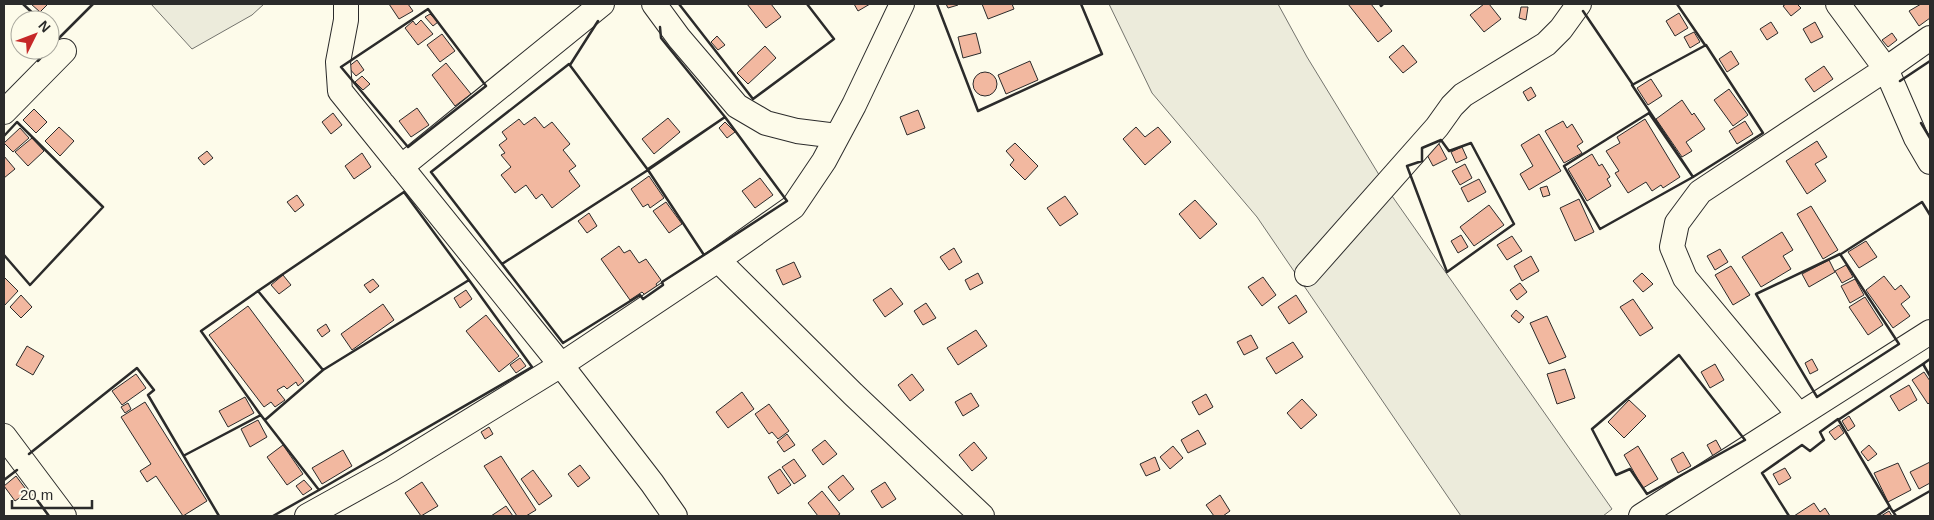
<svg xmlns="http://www.w3.org/2000/svg" width="1934" height="520" font-family="Helvetica,sans-serif">
	<style>
		.green { fill: #ecebdb; stroke: #74746e }
		.building { fill: #f2b8a0; stroke: #2b2b2b }
		.lines { fill: none; stroke-linecap: round; stroke-linejoin: round }
		.street-casing { stroke: #2b2b2b; stroke-width: 26 }
		.street { stroke: #fdfbea; stroke-width: 24 }
		.wall { stroke: #2b2b2b; stroke-width: 2.5 }
	</style>
	<rect width="100%" height="100%" fill="#fdfbea"/>
	<!-- green -->
	<path class="green" d="M151,4H264L252,15L192,49Z
		M1109,4H1278L1307,57L1392,196L1612,509L1603,516H1461L1257,217L1152,93Z"/>
	<!-- building -->
	<path class="building" d="M31,4H48L40,12Z
		M389,4H408L413,11L399,19Z
		M747,4H771L781,17L766,28Z
		M854,4H870L858,11Z
		M946,4H958V5L948,8Z
		M982,4H1012L1014,9L988,19Z
		M1348,4H1371L1392,31L1378,42Z
		M1484,4H1489L1501,19L1484,32L1470,15Z
		M1786,4H1797L1801,8L1791,16L1783,6Z
		M1921,4H1930V18L1919,26L1909,11Z
		M1521,7H1528L1526,20L1519,18Z
		M1679,13L1688,28L1675,36L1666,21Z
		M430,14L438,22L433,26L425,17Z
		M421,20L433,34L418,45L405,28L413,21L416,25Z
		M1771,22L1778,33L1767,40L1760,29Z
		M1815,22L1823,37L1811,43L1803,29Z
		M1694,32L1700,42L1690,48L1684,37Z
		M976,33L981,53L963,58L958,37Z
		M1892,33L1897,40L1888,47L1882,40Z
		M442,34L455,51L440,62L427,45Z
		M717,36L725,45L718,50L711,42Z
		M1403,45L1417,62L1403,73L1389,57Z
		M765,46L776,58L748,84L737,73Z
		M1731,51L1739,64L1727,72L1719,59Z
		M357,60L364,70L356,76L348,67Z
		M1030,61L1038,80L1006,94L998,75Z
		M446,63L471,94L455,106L432,75Z
		M1824,66L1833,79L1814,92L1805,79Z
		M973 84a12 12 0 1 1 24 0a12 12 0 1 1-24 0Z
		M362,76L370,84L363,90L355,82Z
		M1651,79L1662,96L1648,105L1637,88Z
		M1531,87L1536,96L1528,101L1523,92Z
		M1729,89L1748,115L1733,126L1714,100Z
		M1682,100L1692,115L1694,113L1705,129L1686,142L1692,151L1682,157L1656,119Z
		M417,108L429,125L411,137L399,121Z
		M34,109L47,122L36,133L23,120Z
		M918,110L925,128L907,135L900,117Z
		M333,113L342,125L331,134L322,122Z
		M535,117L544,128L552,122L570,144L563,150L576,166L569,171L580,186L552,208L542,194L536,199L526,185L515,193L501,175L511,167L501,155L505,153L499,145L507,139L502,132L519,119L524,125Z
		M668,118L680,132L654,154L642,139Z
		M1645,119L1680,177L1663,188L1661,185L1652,191L1646,182L1628,193L1615,173L1619,171L1606,151L1620,143L1617,137Z
		M1563,121L1567,128L1572,124L1583,142L1577,146L1582,153L1564,163L1545,131Z
		M1745,121L1753,134L1737,144L1729,131Z
		M725,122L735,132L727,138L719,128Z
		M59,127L74,141L60,156L45,141Z
		M1136,127L1145,137L1158,127L1171,142L1145,165L1123,139Z
		M20,128L29,138L13,152L4,143Z
		M1539,134L1561,171L1529,190L1520,174L1533,166L1521,145Z
		M32,138L44,151L28,166L15,152Z
		M1817,141L1827,157L1815,164L1826,181L1807,194L1786,161Z
		M1015,143L1038,166L1025,180L1010,165L1014,160L1006,151Z
		M1439,144L1447,159L1433,166L1425,151Z
		M1462,147L1467,158L1456,163L1451,152Z
		M207,151L213,158L204,165L198,158Z
		M362,153L371,167L354,179L345,166Z
		M1592,154L1599,166L1602,164L1610,177L1607,179L1611,186L1587,201L1568,169Z
		M4,156L15,169L4,178Z
		M1465,164L1472,178L1460,185L1452,171Z
		M649,176L664,198L650,208L648,204L643,207L631,189Z
		M760,178L773,195L755,208L742,191Z
		M1479,179L1486,192L1468,202L1461,188Z
		M1547,186L1550,195L1543,197L1540,188Z
		M297,195L304,205L295,212L287,202Z
		M1065,196L1078,214L1060,226L1047,208Z
		M1579,199L1594,232L1575,241L1560,208Z
		M1195,200L1217,224L1200,239L1179,214Z
		M666,202L682,224L669,233L653,211Z
		M1489,205L1504,225L1474,246L1460,227Z
		M1811,206L1838,250L1823,259L1797,214Z
		M589,213L597,226L587,233L578,221Z
		M1782,232L1793,250L1783,256L1791,269L1761,287L1742,257Z
		M1461,235L1468,247L1458,253L1451,241Z
		M1512,236L1522,251L1507,260L1497,245Z
		M1866,241L1877,257L1859,268L1848,252Z
		M619,246L624,253L630,250L639,263L646,259L661,280L656,284L658,288L646,296L642,292L630,300L601,259Z
		M954,248L962,262L949,270L940,257Z
		M1720,249L1728,262L1715,270L1707,256Z
		M1531,256L1539,271L1522,281L1514,266Z
		M1829,260L1835,272L1809,287L1802,274Z
		M794,262L801,277L783,285L776,270Z
		M1846,265L1853,277L1842,283L1835,271Z
		M1731,266L1750,295L1733,305L1715,275Z
		M978,273L983,283L970,290L965,280Z
		M1642,273L1653,284L1643,292L1633,281Z
		M283,275L291,285L279,294L271,285Z
		M1884,276L1895,290L1901,285L1910,297L1901,304L1910,316L1893,328L1866,290Z
		M4,277L18,291L4,306Z
		M1263,277L1276,295L1262,306L1248,287Z
		M373,279L379,286L370,293L364,285Z
		M1855,279L1864,295L1850,303L1841,286Z
		M1520,283L1527,292L1517,300L1510,290Z
		M891,288L903,304L885,317L873,300Z
		M466,290L472,299L460,308L454,298Z
		M21,295L32,307L21,318L10,307Z
		M1296,295L1307,312L1289,324L1278,307Z
		M1865,297L1883,325L1868,335L1849,307Z
		M1633,299L1653,328L1640,336L1620,307Z
		M926,303L936,318L923,325L914,311Z
		M383,304L394,320L352,350L341,334Z
		M248,306L304,381L298,386L296,382L287,389L284,386L277,390L285,400L275,407L271,402L264,407L209,335Z
		M1516,310L1524,317L1519,323L1511,316Z
		M486,315L519,356L499,372L466,331Z
		M1547,316L1566,357L1549,364L1530,323Z
		M326,324L330,331L322,337L317,330Z
		M976,330L987,346L958,365L947,348Z
		M1251,335L1258,348L1244,355L1237,342Z
		M1293,342L1303,357L1276,374L1266,358Z
		M27,346L44,356L33,375L16,365Z
		M520,358L526,366L516,373L510,365Z
		M1812,359L1818,370L1810,374L1805,363Z
		M1715,364L1724,380L1710,388L1701,372Z
		M1565,369L1575,398L1557,404L1547,374Z
		M1924,372L1930,381V402L1928,404L1912,380Z
		M136,374L146,388L122,405L112,391Z
		M912,374L924,390L910,401L898,385Z
		M1909,385L1917,400L1899,411L1890,396Z
		M742,392L754,409L728,428L716,412Z
		M971,393L979,406L963,416L955,402Z
		M1206,394L1213,407L1199,415L1192,402Z
		M245,397L254,413L228,427L219,411Z
		M1302,399L1317,415L1301,429L1287,413Z
		M1629,400L1646,416L1624,438L1608,422Z
		M145,402L207,501L183,516L156,476L147,482L140,471L151,464L121,417Z
		M128,403L131,409L125,413L121,407Z
		M769,404L789,431L778,439L772,432L769,434L755,414Z
		M1849,416L1855,426L1848,431L1842,421Z
		M258,420L267,437L250,447L241,429Z
		M1839,425L1844,433L1835,440L1829,432Z
		M489,427L493,434L485,439L481,432Z
		M1198,430L1206,444L1188,453L1181,440Z
		M787,434L795,445L784,452L777,442Z
		M825,440L837,454L823,465L812,450Z
		M1716,440L1722,451L1713,456L1707,445Z
		M974,442L987,458L972,471L959,455Z
		M283,445L303,474L287,485L267,457Z
		M1869,445L1877,454L1868,461L1861,452Z
		M1173,446L1183,458L1170,469L1160,457Z
		M1638,446L1658,479L1643,488L1624,455Z
		M343,450L352,466L322,484L312,468Z
		M1683,452L1691,466L1678,473L1671,459Z
		M501,456L536,510L526,516H517L484,466Z
		M1155,457L1160,470L1146,476L1140,464Z
		M794,459L806,476L794,484L782,467Z
		M1930,462V483L1919,489L1910,472Z
		M1898,463L1911,490L1888,502L1874,473Z
		M580,465L590,478L578,487L568,474Z
		M1785,468L1791,478L1779,485L1773,474Z
		M780,469L791,485L778,494L768,477Z
		M533,470L552,496L539,505L521,479Z
		M843,475L854,489L839,501L828,487Z
		M16,476L28,492L15,501L4,486Z
		M304,480L312,489L303,495L296,486Z
		M422,482L438,506L421,516L405,493Z
		M885,482L896,499L882,508L871,491Z
		M822,491L840,514L837,516H818L808,503Z
		M1220,495L1230,511L1223,516H1214L1206,505Z
		M1814,503L1820,512L1825,508L1830,516H1794Z
		M506,506L513,516H491Z
		M1889,511L1892,516H1881Z"/>
	<g class="lines">
		<defs>
			<path id="street" d="M346,4V20L338,62L340,91L561,365L652,483L675,516
				M654,4L679,38L737,106L766,123L797,131L837,136
				M1838,4L1886,69L1916,138L1930,162
				M4,112L64,51
				M401,167L602,4
				M718,260L853,394L982,516
				M1307,274L1437,127L1452,106L1463,95L1546,44L1561,29L1579,4
				M1799,415L1685,278L1672,247L1677,223L1700,192L1886,69L1930,38
				M4,436L64,516
				M307,516L390,470L561,365L718,260L793,207L824,161L854,105L902,4
				M1641,516L1930,332"/>
		</defs>
		<!-- street casing -->
		<use href="#street" class="street-casing"/>
		<!-- street -->
		<use href="#street" class="street"/>
		<!-- wall -->
		<path class="wall" d="M23,4L40,20
			M679,4L753,99L834,39L807,4
			M937,4L978,111L1102,54L1081,4
			M1380,4L1381,6L1383,4
			M1677,4L1705,45
			M428,9L486,86L408,147L341,67Z
			M1583,11L1633,85
			M50,30L59,38L93,4
			M1706,45L1763,133L1693,177L1632,85Z
			M50,48L59,38
			M38,61L48,50
			M569,64L648,170L502,264L431,172Z
			M570,65L598,21
			M1900,81L1930,61
			M1649,113L1693,177L1600,229L1564,166Z
			M725,117L787,201L704,255L648,170Z
			M1921,123L1930,138
			M4,136L17,122L103,207L30,285L4,255
			M1441,140L1449,151L1471,143L1514,224L1447,272L1407,166L1422,161V148Z
			M648,169L725,117L661,38L660,27
			M648,170L704,255L662,282L663,285L643,299L640,295L563,343L502,264Z
			M404,192L469,280L323,370L258,291Z
			M1840,254L1899,344L1817,397L1756,294Z
			M1841,254L1922,202L1930,215
			M1679,355L1745,440L1647,494L1630,469L1616,475L1592,429Z
			M1924,365L1923,364L1930,359
			M265,420L323,370L258,291L201,331L260,414L319,490L532,367L469,280L323,370L265,420
			M1838,420L1923,364L1930,376
			M29,454L137,368L154,390L148,395L219,516
			M185,455L261,415
			M4,480L17,470
			M38,501L49,516
			M1889,506L1896,516
			M1893,512L1930,491
			M273,516L319,490
			M1789,516L1762,473L1802,445L1810,451L1824,440L1820,432L1838,419L1890,507L1877,516"/>
	</g>
	<!-- border -->
	<rect width="1934" height="520" fill="none" stroke="#2b2b2b" stroke-width="10"/>
	<!-- north arrow -->
	<g transform="translate(35 35) rotate(48)"><circle r="24" fill="#fdfbea" stroke="#a9a89e"/>
	<path d="M0-4L9 19L0 12L-9 19Z" fill="#c62828"/>
	<text y="-8" font-size="14" font-weight="bold" text-anchor="middle" fill="#2b2b2b">N</text>
	</g>
	<!-- scale -->
	<path d="M12 500v8h80v-8" fill="none" stroke="#2b2b2b" stroke-width="2.5"/>
	<text x="20" y="500" font-size="15" fill="#2b2b2b" stroke="#fdfbea" stroke-width="4" paint-order="stroke">20 m</text>
</svg>
